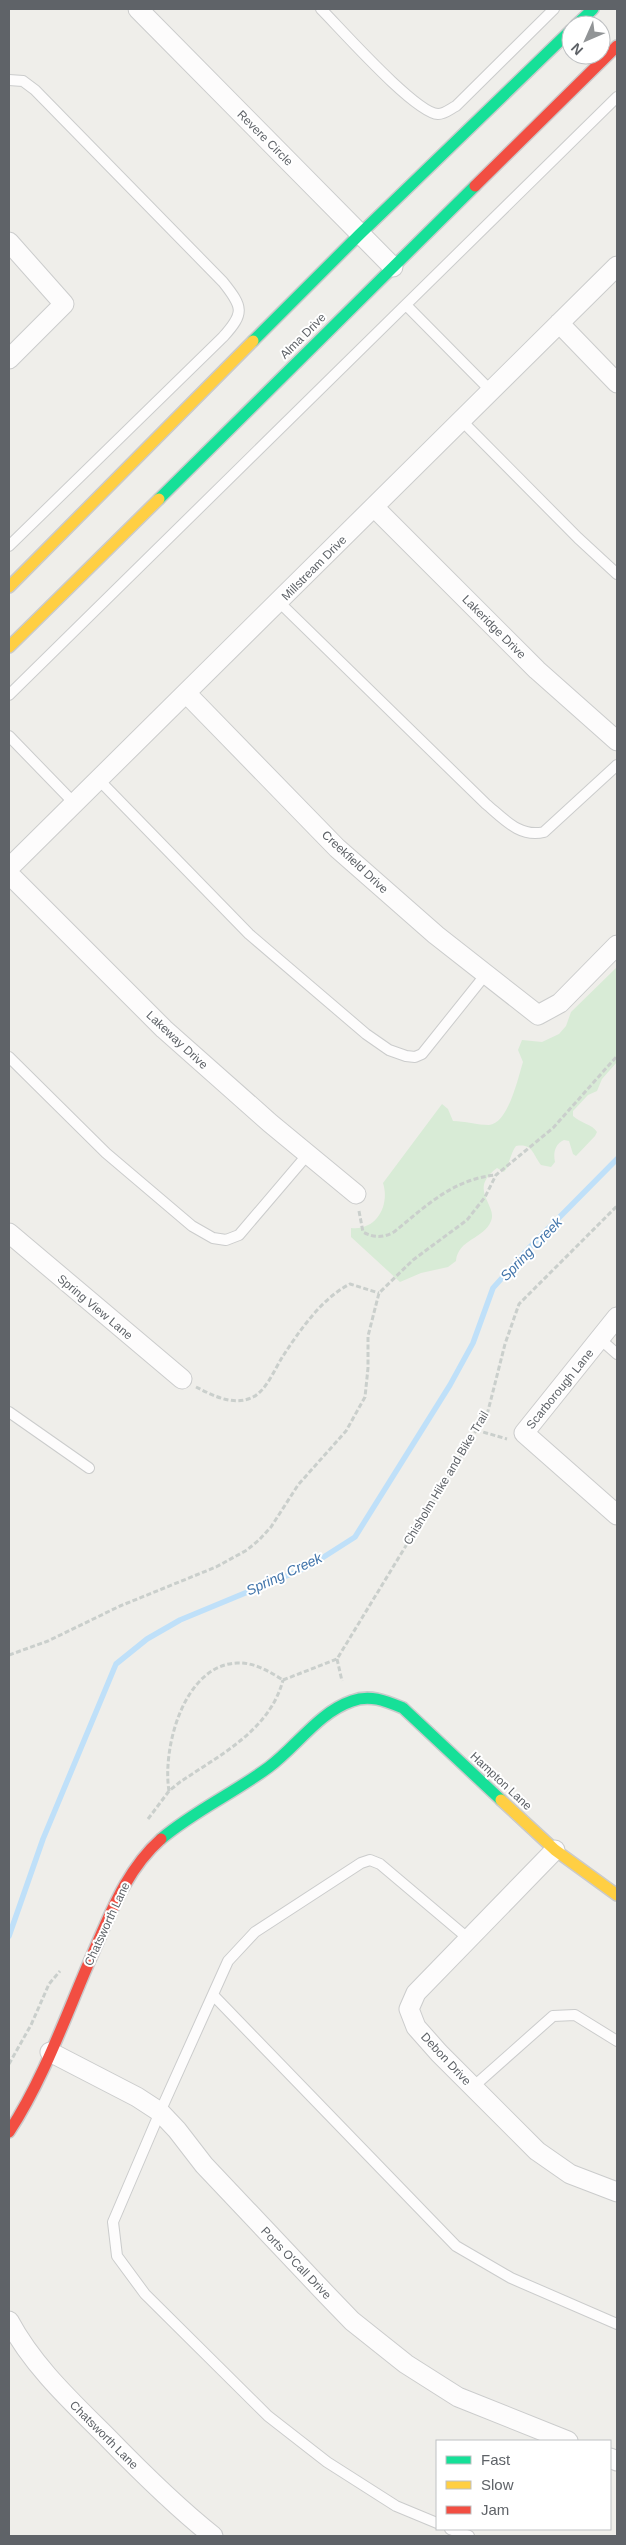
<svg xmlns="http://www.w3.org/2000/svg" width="626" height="2545" font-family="Arial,sans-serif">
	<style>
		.green { fill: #d8ebd6 }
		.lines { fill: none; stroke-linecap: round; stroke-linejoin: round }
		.stream { stroke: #bfe0f9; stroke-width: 5.5 }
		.lane-casing { stroke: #cbcccc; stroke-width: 12 }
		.street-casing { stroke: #cbcccc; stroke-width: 21 }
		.fast-casing { stroke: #cacacb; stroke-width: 14 }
		.slow-casing { stroke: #cacacb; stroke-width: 14 }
		.jam-casing { stroke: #cacacb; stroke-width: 14 }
		.path { stroke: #cacfcc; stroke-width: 3; stroke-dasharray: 5 2.5; stroke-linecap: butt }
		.lane { stroke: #fdfcfc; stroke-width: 10 }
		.street { stroke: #fdfcfc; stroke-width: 19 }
		.fast { stroke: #16e098; stroke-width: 11 }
		.slow { stroke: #ffcf43; stroke-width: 11 }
		.jam { stroke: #f24e42; stroke-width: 11 }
		.labels { text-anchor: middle; stroke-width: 4; stroke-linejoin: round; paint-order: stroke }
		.street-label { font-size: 12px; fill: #5f6368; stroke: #fff }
		.water-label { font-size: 14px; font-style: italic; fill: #4174aa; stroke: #fff }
	</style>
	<rect width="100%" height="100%" fill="#efeeea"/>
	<!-- green -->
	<path class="green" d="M617,967V1062L602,1079L597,1091L588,1095L573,1111V1116C580,1123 592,1124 597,1132L595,1136L576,1156L573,1154L569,1141L564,1140C555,1144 553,1153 555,1162L551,1167L541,1165C533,1155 533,1143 516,1146C510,1154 509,1167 504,1172L497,1168C467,1190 498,1205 491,1221C484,1239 458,1239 456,1261L448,1267L421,1273L400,1282L351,1237V1228C377,1231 390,1205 383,1183L442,1104L448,1109L453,1121C465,1121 477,1125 489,1125C508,1124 518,1078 523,1062L518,1050L522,1040L542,1042L559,1034L566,1026L571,1012Z"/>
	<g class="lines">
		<!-- stream -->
		<path class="stream" d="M9,1936L43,1839L116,1664L147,1639L180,1620L308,1567L355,1537L450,1385L473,1343L493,1288L529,1248L617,1159"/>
		<defs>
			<path id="lane" d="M321,9C341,29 415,113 438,114C445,114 450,109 456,106L554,9
				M9,80L23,81L35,90L223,282C243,307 245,313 223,337L9,546
				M406,305L491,391
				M461,420L578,538L617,574
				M279,602L486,804C504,819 520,838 544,832L617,765
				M9,695L617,97
				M9,736L75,804
				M99,780L249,934L366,1034L389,1050L406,1056L415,1057L422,1054L486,974
				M9,1057L106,1153L192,1226L213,1238L226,1240L239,1235L308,1154
				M600,1339L617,1354
				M9,1412L89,1468
				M214,1996L456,2246L511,2278L617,2324
				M473,2087L553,2016L575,2015L617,2041
				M437,2523L396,2506L327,2462L268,2416L145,2294L117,2256L113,2222L160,2112L228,1961L255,1932L361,1863L370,1860L380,1864L470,1940
				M450,2529L469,2536"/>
			<path id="street" d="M138,9L393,267
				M9,242L64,304L9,359
				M559,323L617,383
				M375,508L537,670L617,741
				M187,694L337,848L436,935L538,1015L560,1003L617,945
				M9,868L617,266
				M9,874L164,1029L270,1123L356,1194
				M9,1233L182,1379
				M617,1317L524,1433L617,1515
				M555,1850L416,1993L409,2009L416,2027L439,2053L537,2151L570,2174L617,2192
				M50,2052L137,2097L160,2112L177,2130L204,2165L325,2293L352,2321L406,2364L458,2397L568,2441
				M9,2321C33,2366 71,2401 107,2437C141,2472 175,2506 213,2536
				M610,2458L617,2461"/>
			<path id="fast" d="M576,25L593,9
				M253,341L360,234L571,30
				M159,499L475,186
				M161,1839C194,1811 234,1793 269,1767C296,1747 319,1712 352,1701C370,1694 386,1701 403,1708L501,1800"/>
			<path id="slow" d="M9,587L253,341
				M9,647L159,499
				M501,1800L555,1850L617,1895"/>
			<path id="jam" d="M475,186L617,46
				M9,2132C45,2077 67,2012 93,1953C111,1912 127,1869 161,1839"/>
		</defs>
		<!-- lane casing -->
		<use href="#lane" class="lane-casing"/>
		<!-- street casing -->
		<use href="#street" class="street-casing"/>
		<!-- fast casing -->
		<use href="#fast" class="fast-casing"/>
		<!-- slow casing -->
		<use href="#slow" class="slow-casing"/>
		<!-- jam casing -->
		<use href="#jam" class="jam-casing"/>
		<!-- path -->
		<path class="path" d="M359,1211L363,1232C374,1238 383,1238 394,1232C426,1206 453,1179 496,1175
			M196,1387C212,1395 232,1406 251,1398C266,1392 274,1370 283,1356C300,1330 322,1298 350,1284L379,1293
			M476,1430L507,1439
			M9,1655L48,1641L120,1606L216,1567L247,1550L259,1540L271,1527L298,1485L346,1431L365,1397L368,1368V1336L379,1293L413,1260L467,1220L485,1197L496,1175L553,1128L617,1056
			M337,1659L342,1681
			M283,1680L337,1659L488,1411L505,1344L519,1304L617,1206
			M169,1791C162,1748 184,1665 237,1663C254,1662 270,1672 283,1680
			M148,1819L169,1791L180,1782C220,1755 270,1730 283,1680
			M9,2064L31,2025L49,1984L60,1971"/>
		<!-- lane -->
		<use href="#lane" class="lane"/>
		<!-- street -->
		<use href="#street" class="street"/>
		<!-- fast -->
		<use href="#fast" class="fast"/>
		<!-- slow -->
		<use href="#slow" class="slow"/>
		<!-- jam -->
		<use href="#jam" class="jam"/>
	</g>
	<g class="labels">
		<!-- street labels -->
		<g class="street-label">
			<text transform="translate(265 138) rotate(45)" y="4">Revere Circle</text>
			<text transform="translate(303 336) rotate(-45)" y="4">Alma Drive</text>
			<text transform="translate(314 568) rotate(-45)" y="4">Millstream Drive</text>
			<text transform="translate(494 627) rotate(45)" y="4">Lakeridge Drive</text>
			<text transform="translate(355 862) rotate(43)" y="4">Creekfield Drive</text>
			<text transform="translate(177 1040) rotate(43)" y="4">Lakeway Drive</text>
			<text transform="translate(95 1307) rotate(40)" y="4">Spring View Lane</text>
			<text transform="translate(560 1389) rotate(-51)" y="4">Scarborough Lane</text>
			<text transform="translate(446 1478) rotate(-59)" y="4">Chisholm Hike and Bike Trail</text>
			<text transform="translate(501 1781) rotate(43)" y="4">Hampton Lane</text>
			<text transform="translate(107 1924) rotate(-65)" y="4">Chatsworth Lane</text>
			<text transform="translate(446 2059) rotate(47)" y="4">Debon Drive</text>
			<text transform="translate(296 2263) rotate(46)" y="4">Ports O'Call Drive</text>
			<text transform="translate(104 2435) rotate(45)" y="4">Chatsworth Lane</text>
		</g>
		<!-- water labels -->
		<g class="water-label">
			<text transform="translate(531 1249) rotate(-46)" y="5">Spring Creek</text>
			<text transform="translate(284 1574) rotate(-25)" y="5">Spring Creek</text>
		</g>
	</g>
	<!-- border -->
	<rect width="626" height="2545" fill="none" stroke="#5f6368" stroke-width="20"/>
	<!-- legend -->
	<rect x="436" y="2440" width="175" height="90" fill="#ffffff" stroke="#bfc1c3"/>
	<rect x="446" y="2456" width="25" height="8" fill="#16e098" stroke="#bfc1c3"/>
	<text x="481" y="2465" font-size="15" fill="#5f6368">Fast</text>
	<rect x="446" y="2481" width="25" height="8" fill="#ffcf43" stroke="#bfc1c3"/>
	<text x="481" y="2490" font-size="15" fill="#5f6368">Slow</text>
	<rect x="446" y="2506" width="25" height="8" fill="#f24e42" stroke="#bfc1c3"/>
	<text x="481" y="2515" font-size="15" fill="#5f6368">Jam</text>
	<!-- north arrow -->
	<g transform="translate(586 40) rotate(225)"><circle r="24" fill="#ffffff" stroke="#bfc1c3"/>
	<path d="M0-4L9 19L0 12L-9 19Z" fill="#919496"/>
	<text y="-8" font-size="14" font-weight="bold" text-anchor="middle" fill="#5f6368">N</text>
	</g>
</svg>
